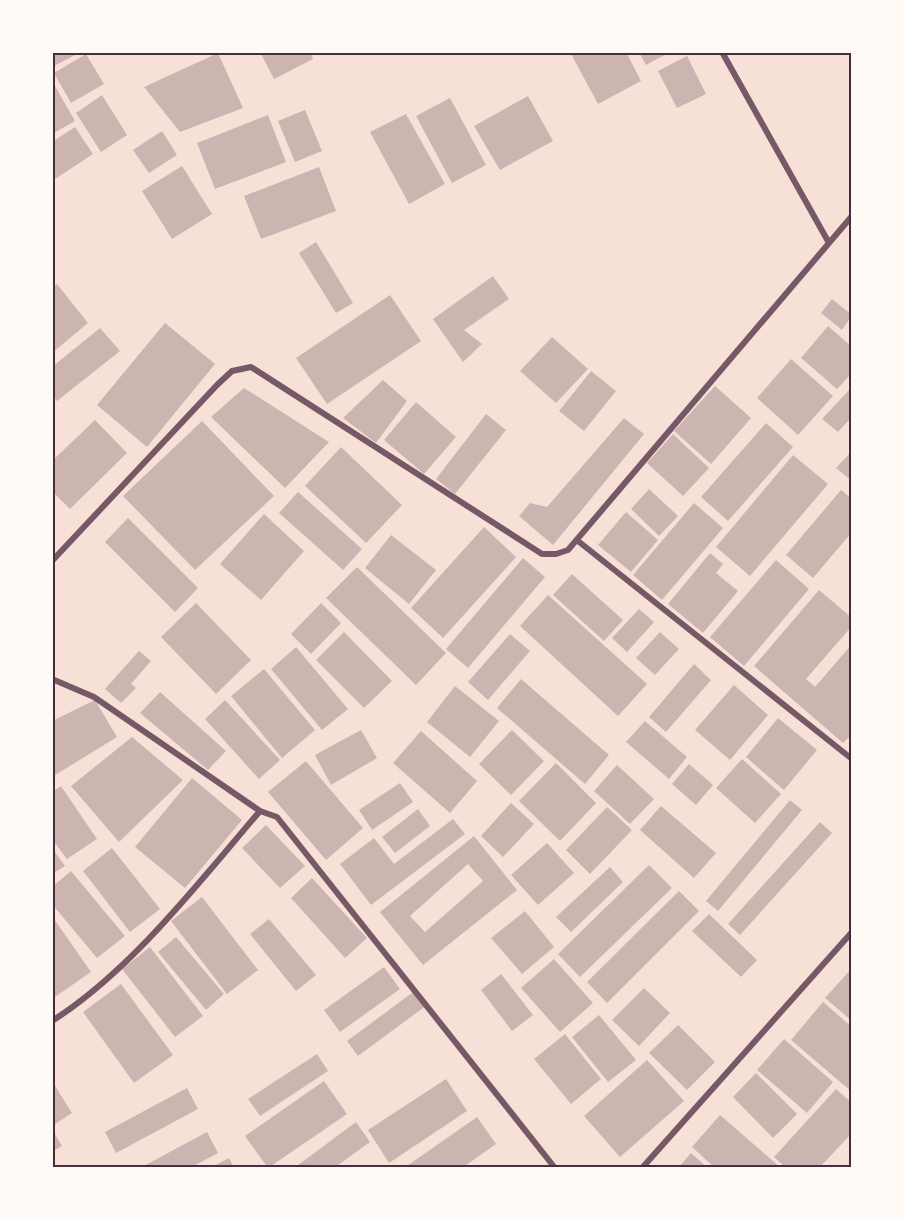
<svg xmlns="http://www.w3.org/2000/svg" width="904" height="1220" font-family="'Roboto Condensed',sans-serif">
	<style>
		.building { fill: #ccb4b1; fill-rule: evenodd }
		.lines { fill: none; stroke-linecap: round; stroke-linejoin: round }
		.minor { stroke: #755966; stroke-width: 6 }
		.neatline { fill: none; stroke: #4a2c40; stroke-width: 2 }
	</style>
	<rect width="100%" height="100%" fill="#f7e1d7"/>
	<!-- building -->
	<path class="building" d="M52,52H81L52,67Z
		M260,52H310L313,59L274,79Z
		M570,52H626L641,81L598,104Z
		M639,52H670L646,65Z
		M218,53L243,108L180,132L144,87Z
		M86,54L104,84L71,103L54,73Z
		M687,56L706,94L677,108L658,71Z
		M55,86L75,121L52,134V88Z
		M102,95L127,135L101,152L76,113Z
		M528,96L553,141L500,170L474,126Z
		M450,98L486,165L452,183L416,116Z
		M305,110L322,151L295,162L278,121Z
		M406,114L445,184L409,204L370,132Z
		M268,115L286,162L215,189L197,143Z
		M75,127L93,154L52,181V142Z
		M162,131L177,155L149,173L133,150Z
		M182,166L212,214L172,239L142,191Z
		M319,167L336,211L261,239L244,196Z
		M316,242L353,303L336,313L299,253Z
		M493,276L509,299L464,330L482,344L463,362L433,319Z
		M57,284L88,323L52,353V288Z
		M390,295L421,341L327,404L296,358Z
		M832,299L852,315L842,330L821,313Z
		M165,323L215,364L147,447L97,405Z
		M828,326L852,347V373L837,389L801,358Z
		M100,328L120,351L57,401L52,395V367Z
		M552,337L588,369L556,403L520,371Z
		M791,359L833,396L798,435L757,398Z
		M591,371L616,391L584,431L559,411Z
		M383,380L407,401L376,443L343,418Z
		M715,386L751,418L711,464L674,431Z
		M852,387V417L838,432L822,419Z
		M244,388L329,442L285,488L211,417Z
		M416,402L456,437L424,474L384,440Z
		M486,414L506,430L455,494L436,479Z
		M624,418L644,434L553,545L519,516L530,503L547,507Z
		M95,420L127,453L70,509L52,491V461Z
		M202,421L274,496L195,570L123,496Z
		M766,423L793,447L728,521L701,497Z
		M673,434L709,468L683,496L647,463Z
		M341,447L402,505L366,543L305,486Z
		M852,451V481L836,468Z
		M793,455L828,484L750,576L716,547Z
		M649,489L678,516L659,536L631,509Z
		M841,490L852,499V532L813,578L786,555Z
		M298,492L362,549L343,570L279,513Z
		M694,503L723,528L662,600L633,575Z
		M626,512L658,540L631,572L598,545Z
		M264,514L304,551L261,600L220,564Z
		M128,518L198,588L175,612L105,542Z
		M484,527L516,557L443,638L411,608Z
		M391,535L436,570L409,604L365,568Z
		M710,553L723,564L716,573L738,591L703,633L668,604Z
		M523,558L545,577L468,668L446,649Z
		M776,560L809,589L744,666L710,637Z
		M357,567L446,653L416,685L326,598Z
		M572,574L623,620L604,641L553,595Z
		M819,590L852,618V626L806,679L815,687L852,644V734L843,743L754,666Z
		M548,595L647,684L618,716L520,626Z
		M196,603L251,660L216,694L161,637Z
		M321,603L341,623L311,654L291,634Z
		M639,609L654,622L627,652L612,638Z
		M344,632L392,681L364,708L316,660Z
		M660,632L679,649L655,675L636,658Z
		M510,634L530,651L488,700L468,682Z
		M296,647L348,709L322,730L271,669Z
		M139,651L151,661L131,684L136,688L121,703L105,689Z
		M694,664L711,680L666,732L649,717Z
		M264,669L315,730L282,758L231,696Z
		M521,679L609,755L585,784L497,708Z
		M734,685L768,715L730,760L695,730Z
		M455,686L499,721L470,757L427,722Z
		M160,692L226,751L208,770L140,713Z
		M95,700L117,737L52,777V721Z
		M225,700L280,760L259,779L205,719Z
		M778,718L817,750L784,790L746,757Z
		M645,721L687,757L669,779L626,742Z
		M361,730L377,758L331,785L315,755Z
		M512,730L544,761L511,795L479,764Z
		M421,731L477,781L450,813L393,763Z
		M132,737L183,780L119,842L71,786Z
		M742,759L781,794L755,823L716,788Z
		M306,761L363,828L326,860L268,792Z
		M556,763L596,803L560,841L519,801Z
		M689,764L713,785L696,805L672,784Z
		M617,765L654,799L630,824L594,791Z
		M192,778L242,820L185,888L135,847Z
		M400,783L413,802L372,830L359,810Z
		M61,786L97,839L67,859L52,839V792Z
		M790,800L802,810L718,911L706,901Z
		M511,803L534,824L503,857L481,836Z
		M661,806L716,853L694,878L640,830Z
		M607,807L632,830L590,874L566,850Z
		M418,809L430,826L395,853L382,837Z
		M453,819L465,834L371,905L340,864L374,838L394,864Z
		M820,822L832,833L740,935L728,924Z
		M266,825L305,866L280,888L242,848Z
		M474,836L517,890L423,965L380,912ZM468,864L483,881L425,932L410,916Z
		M547,843L574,873L538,905L511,875Z
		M52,848L65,866L52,874Z
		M112,848L160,909L130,932L83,871Z
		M649,865L672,888L580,977L558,954Z
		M610,867L623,882L571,932L556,917Z
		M71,871L125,936L97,958L52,904V887Z
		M312,878L367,938L345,958L291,898Z
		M679,891L699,911L607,1003L587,982Z
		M202,897L258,970L227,994L171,921Z
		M525,911L554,947L522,974L491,938Z
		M709,914L757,960L741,977L692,931Z
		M52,916L91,972L52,999Z
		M269,919L316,975L296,991L250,934Z
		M176,937L224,994L206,1010L158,952Z
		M150,947L203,1016L175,1037L122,969Z
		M554,959L593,1003L560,1032L521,988Z
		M384,967L400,989L340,1032L324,1010Z
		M852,968V1021L825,998Z
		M501,974L533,1015L512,1031L481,990Z
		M121,984L173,1055L134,1083L83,1012Z
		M644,988L670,1013L639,1046L612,1020Z
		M416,990L427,1005L358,1056L347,1041Z
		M823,1002L852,1027V1092L791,1040Z
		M599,1015L636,1060L608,1082L572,1037Z
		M678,1025L715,1062L687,1090L649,1053Z
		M565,1034L601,1079L571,1104L534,1059Z
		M784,1039L833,1082L807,1113L757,1070Z
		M317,1054L328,1071L260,1116L248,1099Z
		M647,1060L684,1101L620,1157L584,1116Z
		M756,1073L797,1114L773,1138L733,1097Z
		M446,1079L467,1111L389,1163L368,1130Z
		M52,1081L72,1113L52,1126Z
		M324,1081L347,1114L268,1168L245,1136Z
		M187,1088L198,1109L116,1153L105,1132Z
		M836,1089L852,1103V1133L819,1168H786L774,1157Z
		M720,1115L781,1168H715L692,1147Z
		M477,1117L496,1144L462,1168H404Z
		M356,1122L370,1142L334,1168H294Z
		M52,1129L62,1146L52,1152Z
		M207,1132L218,1153L190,1168H140Z
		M691,1153L708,1168H678Z
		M229,1158L234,1168H210Z"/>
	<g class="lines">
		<!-- minor -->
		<path class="minor" d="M722,52L829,243
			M578,541L852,759
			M52,561L217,385L232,371L251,367L542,554H556L568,550L852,216
			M52,679L94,697L260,811L277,817L555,1168
			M52,1021C131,971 200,881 260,811
			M642,1168L852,932"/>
	</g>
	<!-- border -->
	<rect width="904" height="1220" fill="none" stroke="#fffaf5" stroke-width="108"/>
	<rect x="54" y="54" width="796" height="1112" class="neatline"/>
</svg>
